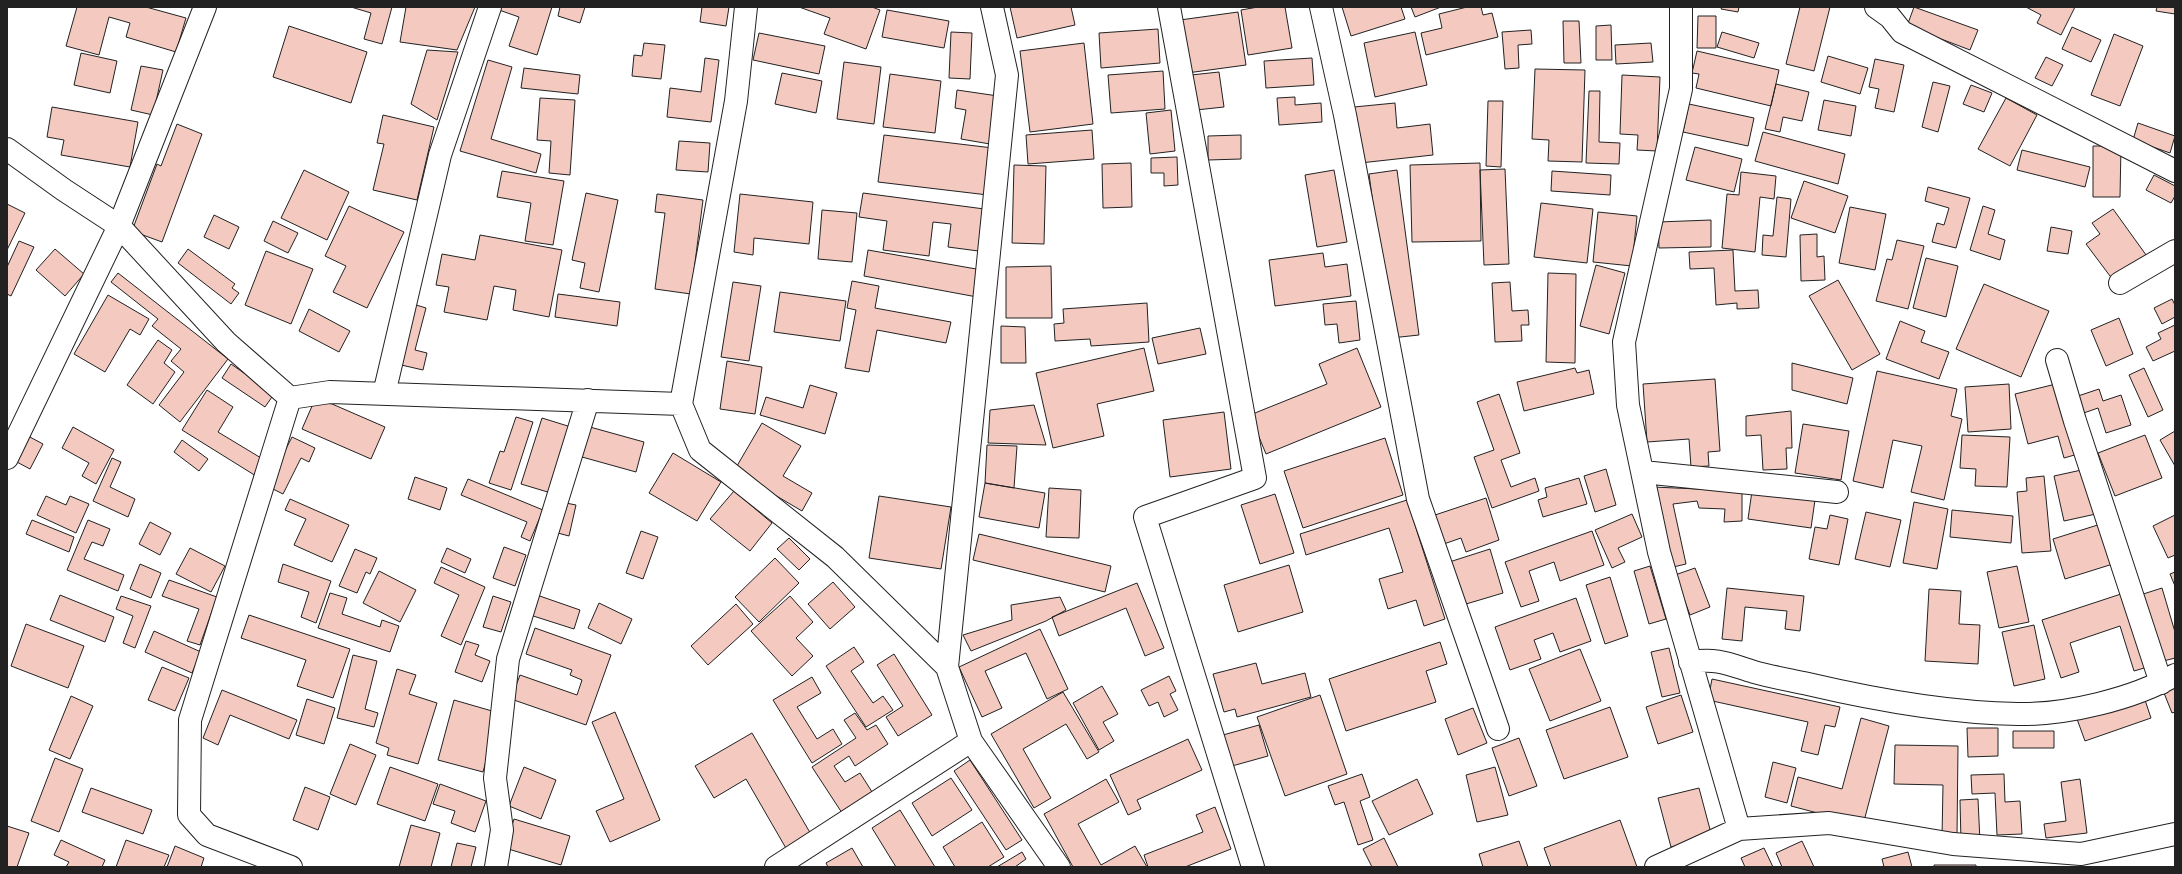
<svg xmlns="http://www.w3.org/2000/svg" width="2182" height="874" font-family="Lato,sans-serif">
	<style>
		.building { fill: #f3c9c0; stroke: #222 }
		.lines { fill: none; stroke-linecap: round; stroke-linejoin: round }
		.minor-casing { stroke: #222; stroke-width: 24 }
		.minor { stroke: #fff; stroke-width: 22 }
	</style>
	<rect width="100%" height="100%" fill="#fff"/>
	<!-- building -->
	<path class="building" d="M77,7H146L186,18L176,52L126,37L130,23L109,17L99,55L66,46Z
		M351,7H392L382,44L364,39L371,13Z
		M406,7H475L457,50L400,42Z
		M500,7H552L537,55L509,46L519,17L499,10Z
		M560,7H585L580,23L558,16Z
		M702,7H729L726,26L700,22Z
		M799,7H872L880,10L866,49L824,34L830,18Z
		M1010,7H1071L1075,25L1017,38Z
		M1258,7H1285L1292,48L1248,55L1241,10Z
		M1342,7H1401L1405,19L1351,36Z
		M1411,7H1441L1415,17Z
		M1467,7H1481L1483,15L1492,13L1498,37L1426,55L1421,33L1442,28L1439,14Z
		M1722,7H1739L1738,12L1721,9Z
		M1800,7H1830L1814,71L1786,64Z
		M1914,7L1978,30L1970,50L1907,26Z
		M2026,7H2075L2061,35L2037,23L2041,15Z
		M2157,7H2175V14L2156,11Z
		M887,10L949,21L944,48L882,37Z
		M1238,12L1246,65L1187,73L1180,20Z
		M1698,16H1716V48H1697Z
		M1563,21H1579L1581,63H1564Z
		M1611,25L1612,60H1596V26Z
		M289,26L367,52L351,103L273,77Z
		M2072,27L2101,40L2091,62L2062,49Z
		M1158,29L1160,63L1101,68L1099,33Z
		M1531,30L1532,44L1518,45L1519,68L1505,69L1502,32Z
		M951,32L972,33L970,79L949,78Z
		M1415,32L1427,85L1375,97L1364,43Z
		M1722,32L1759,43L1754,58L1717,47Z
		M759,33L825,46L819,74L753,60Z
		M2114,34L2143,46L2120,106L2091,95Z
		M644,43L665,45L661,79L632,76L634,55L642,56Z
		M1084,43L1093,124L1030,132L1020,51Z
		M1651,43L1653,62L1616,64L1615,45Z
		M427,50L458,52L437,120L411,104Z
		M1697,51L1779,70L1771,106L1696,88L1699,74L1692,73Z
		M81,53L117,61L110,93L74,85Z
		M1828,56L1868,68L1860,94L1821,82Z
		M2046,57L2063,65L2052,86L2035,78Z
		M705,58L719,60L711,122L667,117L670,88L701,92Z
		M1312,58L1314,85L1266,88L1264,61Z
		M1875,59L1904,65L1894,112L1875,108L1879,89L1869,87Z
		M488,60L512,67L491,139L541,154L536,173L460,151Z
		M844,62L881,67L874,124L837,119Z
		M141,66L163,70L153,115L131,110Z
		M524,68L580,75L578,94L521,88Z
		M1535,69L1585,70L1582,162L1548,161L1549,140L1532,139Z
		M1163,71L1165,109L1111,113L1108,75Z
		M1219,72L1224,107L1196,110L1191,75Z
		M782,73L822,81L816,113L775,104Z
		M890,74L941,81L935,133L883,127Z
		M1622,75L1660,77L1657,151L1637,150L1638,135L1620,134Z
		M1933,82L1950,86L1938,132L1922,127Z
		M1776,84L1809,92L1802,121L1783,117L1780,132L1765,129Z
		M1971,85L1992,93L1984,112L1963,104Z
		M957,90L998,96L990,144L961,139L966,110L955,108Z
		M1589,91H1600L1599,142L1620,143L1619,164L1586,163Z
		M1295,97V105L1321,103L1322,122L1279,125L1277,98Z
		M540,98L575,100L570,175L549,173L551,141L537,140Z
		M2006,98L2037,115L2010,166L1978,149Z
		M1824,100L1856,106L1851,136L1818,130Z
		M1488,101H1503L1501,167L1486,166Z
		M1395,103L1397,128L1430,124L1433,155L1360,163L1354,107Z
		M1689,104L1754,118L1748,146L1683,132Z
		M52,107L138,122L130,167L61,155L64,140L47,137Z
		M1171,110L1175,151L1150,154L1146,113Z
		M383,115L434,127L417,200L373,190L384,144L377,143Z
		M2138,123L2175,136L2170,153L2133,140Z
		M177,124L202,134L162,242L132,231L157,164L161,166Z
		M1092,130L1094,159L1028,164L1026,135Z
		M1763,132L1845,154L1838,184L1755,161Z
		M884,135L993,148L988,195L878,182Z
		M1241,135V159L1208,160V136Z
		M679,141L710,143L708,172L676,170Z
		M2093,146H2121L2120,197H2093Z
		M1695,147L1742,159L1734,192L1686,180Z
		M2022,150L2090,167L2085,187L2017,170Z
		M1177,157L1178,185L1164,186V173H1151V158Z
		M1131,163L1132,207L1103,208L1102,164Z
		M1480,163L1481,241L1412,242L1410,165Z
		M1014,165L1046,166L1044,244L1012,243Z
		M1505,169L1509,264L1484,265L1480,170Z
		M304,170L349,192L327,240L281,218Z
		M1334,170L1347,242L1317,247L1305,175Z
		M1397,170L1419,335L1391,338L1369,174Z
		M502,171L564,181L553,245L525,241L531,203L497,197Z
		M1552,171L1611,175L1610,195L1551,191Z
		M1741,172L1776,176L1774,199L1760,197L1755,252L1722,248L1727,194L1739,195Z
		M2154,175L2175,186V196L2171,203L2146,190Z
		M1804,181L1848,196L1835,233L1791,218Z
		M1928,187L1970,198L1956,248L1932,242L1937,223L1944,225L1949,208L1925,201Z
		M586,193L618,200L599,292L580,288L585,263L572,260Z
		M863,193L992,210L986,252L948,247L951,224L933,222L929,256L883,250L887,221L859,217Z
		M657,194L703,200L691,294L655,289L665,213L655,212Z
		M740,194L813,202L809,244L754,238L753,255L734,252Z
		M1777,197L1791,199L1786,257L1762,255L1763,235L1773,236Z
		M1541,203L1593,209L1587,263L1534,257Z
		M7,204L25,213L7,250Z
		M349,206L404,232L367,308L333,292L346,266L325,256Z
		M1983,206L1995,210L1988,234L2005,240L2000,260L1970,250Z
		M1850,207L1886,214L1875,270L1839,263Z
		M2113,209L2149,259L2116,284L2086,244L2100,234L2092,223Z
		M822,210L857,213L852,262L818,259Z
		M1598,212L1637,216L1632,266L1593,262Z
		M214,215L239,227L229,249L204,237Z
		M1711,220V247L1659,248L1658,222Z
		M273,221L298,233L288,253L264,241Z
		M2051,227L2072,231L2068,254L2047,251Z
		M1817,234V257L1824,256L1825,280L1801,281L1800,235Z
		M480,235L562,250L549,317L513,310L516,290L494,286L487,320L444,312L449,287L436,285L442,254L475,260Z
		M1897,240L1924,246L1908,309L1876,301L1887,259L1892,260Z
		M19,241L34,247L11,296L7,294V267Z
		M55,249L84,274L65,296L36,270Z
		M188,249L235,284L232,288L239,293L231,304L178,263Z
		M868,250L982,270L977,297L864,276Z
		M1733,250L1735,291L1758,290L1759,308L1737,309V303L1716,305L1714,268L1690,269L1689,252Z
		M266,251L313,269L291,324L245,305Z
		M1323,253L1325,267L1347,264L1351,296L1275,306L1269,260Z
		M1926,258L1958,266L1946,317L1913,308Z
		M1596,265L1625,273L1609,334L1580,326Z
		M1051,266L1052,318H1006V267Z
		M118,273L228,359L180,422L159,405L184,372L171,361L181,349L152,326L158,319L111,282Z
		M1548,273L1576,274L1575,363L1546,362Z
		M1838,280L1880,354L1852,370L1809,296Z
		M852,281L879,286L875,308L951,322L946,343L877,330L869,372L845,368L856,310L847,308Z
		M733,282L761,286L749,361L721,357Z
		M1510,282L1512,311L1528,310L1529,325H1521L1522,341L1495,342L1492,283Z
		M1984,284L2049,311L2021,377L1956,349Z
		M780,292L846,301L840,341L774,332Z
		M558,294L620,302L617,326L555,317Z
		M108,295L149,319L140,335L130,329L105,372L74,354Z
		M2172,299L2175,305V317L2162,324L2154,308Z
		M1356,301L1360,340L1339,343L1337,324L1325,325L1323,304Z
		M1147,303L1149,342L1091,346L1090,339L1055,341L1054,324L1064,323L1063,309Z
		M413,304L426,308L415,350L427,353L423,370L397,364Z
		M309,309L350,331L339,352L299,331Z
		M2119,318L2133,354L2106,366L2091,330Z
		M1900,321L1925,331L1921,342L1949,352L1939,379L1886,359Z
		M2175,325V351L2153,361L2146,347L2161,339L2158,333Z
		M1001,326L1025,327L1026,363H1001Z
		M1200,328L1206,354L1158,364L1152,338Z
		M158,340L172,350L164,363L175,372L153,404L127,385Z
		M1144,348L1154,391L1097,404L1104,436L1053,448L1036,373Z
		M1357,348L1381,407L1266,454L1250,415L1327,384L1319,364Z
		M727,361L762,367L755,414L720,409Z
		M1792,363L1853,378L1847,404L1792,390Z
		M231,364L274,394L265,407L222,378Z
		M1575,368L1577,373L1589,370L1594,394L1524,411L1517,382Z
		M2144,368L2163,410L2148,417L2129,375Z
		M1877,371L1957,389L1951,416L1962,419L1944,500L1911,492L1922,446L1893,440L1883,488L1853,481Z
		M1715,379L1720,451L1708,452L1709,466L1691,467L1689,439L1647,442L1643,384Z
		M2060,383L2078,454L2064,458L2058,436L2028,444L2015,394Z
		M2009,384L2011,429L1968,432L1965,387Z
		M810,385L837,393L825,434L760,415L766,397L803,408Z
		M2099,389L2103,401L2121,395L2131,425L2106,433L2098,408L2078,415L2072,398Z
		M207,390L233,407L218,432L266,461L256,476L182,430Z
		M1499,394L1520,453L1501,460L1511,487L1535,478L1539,491L1492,508L1474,457L1494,450L1477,402Z
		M316,397L385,427L371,459L302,429Z
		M1034,405L1046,445L988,443L990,410Z
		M1791,411L1792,448H1786L1787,469L1763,470L1761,435L1746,436V416Z
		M1224,412L1231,469L1170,477L1163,420Z
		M516,417L533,422L511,490L489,483L500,451L504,452Z
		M542,418L571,427L551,493L521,484Z
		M762,423L801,446L783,476L812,493L802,511L734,471Z
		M1803,424L1849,431L1841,480L1795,473Z
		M73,427L114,450L96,484L82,476L89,463L62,448Z
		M590,427L644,442L636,472L582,457Z
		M2175,431V466L2160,440Z
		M1962,435L2010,437L2007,487L1975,486L1976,469L1960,468Z
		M2145,435L2162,478L2115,496L2098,453Z
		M28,436L43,444L30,469L15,461Z
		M292,437L315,448L309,462L301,458L283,494L267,486Z
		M1385,438L1403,495L1303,528L1284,471Z
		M182,440L208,459L199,471L174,452Z
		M987,445L1017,446L1014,488L985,483Z
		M673,453L721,482L697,521L649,493Z
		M112,458L121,462L110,487L135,499L128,517L93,501Z
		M1606,469L1616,505L1595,512L1584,476Z
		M2086,469L2096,514L2064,521L2054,476Z
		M2044,476L2051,551L2022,553L2017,492L2027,491L2026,478Z
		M415,477L447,488L440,510L408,499Z
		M1579,478L1587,504L1543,517L1538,500L1547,497L1545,488Z
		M468,479L543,510L530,541L521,537L527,522L461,495Z
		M985,483L1045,493L1039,528L979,517Z
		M1653,487L1742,491V521L1724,522L1725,509L1699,508L1697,501L1673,504L1686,564L1669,568Z
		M1049,488L1081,490L1079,538L1046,537Z
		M734,491L772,523L750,551L710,519Z
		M1752,491L1815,500L1811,528L1748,519Z
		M1275,494L1294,553L1260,564L1241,505Z
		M46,496L66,505L70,496L89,504L76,533L37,515Z
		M879,496L951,507L941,569L869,558Z
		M1486,498L1499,540L1466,552L1461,538L1438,546L1429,517Z
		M290,499L349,525L332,562L294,545L306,519L285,510Z
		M1407,500L1445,619L1424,626L1416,600L1388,609L1379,579L1403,572L1389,528L1306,555L1300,534Z
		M561,502L576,505L569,536L554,532Z
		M1914,502L1948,509L1937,569L1903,563Z
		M1952,510L2013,516L2011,543L1950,537Z
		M1866,512L1901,520L1890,567L1855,559Z
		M1632,514L1642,537L1618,548L1625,562L1612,568L1595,530Z
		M1830,515L1848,519L1839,565L1809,559L1815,527L1827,529Z
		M2175,515V555L2168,558L2153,526Z
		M32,520L74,537L69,552L26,534Z
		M88,520L110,529L103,546L92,542L84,559L124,575L118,591L67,570Z
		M150,522L171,533L160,555L139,544Z
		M2104,523L2116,563L2065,579L2053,539Z
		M641,531L658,537L643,579L626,573Z
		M1592,531L1604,565L1560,581L1554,562L1529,571L1539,601L1521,607L1505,562Z
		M979,534L1111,566L1105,592L973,560Z
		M789,538L810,559L799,570L777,549Z
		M504,547L526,555L515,586L493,578Z
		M190,548L225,566L211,592L176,574Z
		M447,548L471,559L465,573L441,562Z
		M355,549L377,558L370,574L366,572L357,593L339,586Z
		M1490,549L1503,593L1456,607L1443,564Z
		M775,558L799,583L759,622L735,597Z
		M140,564L161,573L151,598L130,589Z
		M283,564L331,581L316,623L301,617L309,592L278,582Z
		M1289,565L1303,612L1238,632L1224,585Z
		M1650,566L1666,619L1649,624L1634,571Z
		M2017,566L2029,622L1999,628L1987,572Z
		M441,567L485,587L461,645L441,636L459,595L434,583Z
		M1695,568L1710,607L1690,615L1675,575Z
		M379,571L416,590L400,622L363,603Z
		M2175,572V586L2170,574Z
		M1610,577L1628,636L1605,644L1586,585Z
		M169,580L217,597L200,645L187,641L199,609L162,596Z
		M833,582L855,607L830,629L808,604Z
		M1137,583L1164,648L1145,656L1126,608L1059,636L1052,617Z
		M1727,588L1804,596L1800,631L1785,629L1787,611L1745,607L1742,641L1722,639Z
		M2162,588L2175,632V658L2156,663L2137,596Z
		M1929,589L1961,591L1959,624L1980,625L1978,664L1925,661Z
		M2127,592L2151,666L2134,671L2120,626L2070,643L2079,672L2061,678L2042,620Z
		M330,593L347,598L342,614L380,627L382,620L399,626L390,652L318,628Z
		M534,594L580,610L574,629L527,614Z
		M60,595L114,617L105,642L50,620Z
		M121,596L151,606L135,648L123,643L133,616L116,609Z
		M493,596L511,602L501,632L483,627Z
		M790,596L813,622L796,638L813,656L792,676L751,631Z
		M1060,597L1066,610L1046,621L971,651L963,635L1012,620L1011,605Z
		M1576,598L1591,641L1560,652L1553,633L1534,640L1541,659L1510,670L1495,627Z
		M599,603L632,619L621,644L588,628Z
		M736,604L753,624L708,665L691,646Z
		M249,615L350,649L333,698L297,686L306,660L241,638Z
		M26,624L84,646L68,688L11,666Z
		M2034,625L2045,679L2014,686L2002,632Z
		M535,628L611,655L586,725L511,699L520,675L577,695L582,680L570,675L572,670L526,654Z
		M1040,629L1068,689L1047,699L1026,653L985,671L1002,708L982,717L959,667Z
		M154,631L201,652L192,673L145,652Z
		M466,641L479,645L475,655L490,661L482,682L455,672Z
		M1440,642L1447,664L1426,671L1436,702L1346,731L1329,679Z
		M854,647L864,662L851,671L873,703L883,696L893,710L866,727L826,666Z
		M1669,648L1680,693L1662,697L1651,652Z
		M1580,649L1601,701L1550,721L1529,669Z
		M894,654L932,715L898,736L886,717L903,706L877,665Z
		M353,655L377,661L365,709L378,713L374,727L337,718Z
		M1256,663L1262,684L1305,673L1311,697L1237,717L1235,709L1224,712L1213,674Z
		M162,667L189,678L175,711L148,700Z
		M397,669L416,675L409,694L437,703L418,764L387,755L389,748L376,743Z
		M1169,676L1176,691L1170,694L1178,710L1164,717L1158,702L1149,706L1141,690Z
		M812,677L821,693L797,707L817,739L833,729L842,744L812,763L773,700Z
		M1712,679L1840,707L1835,727L1825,725L1818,755L1801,751L1808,722L1708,700Z
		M2175,682V712L2172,713L2162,688Z
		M1102,686L1118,714L1103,722L1114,741L1099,750L1073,703Z
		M222,690L297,720L289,739L230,715L218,745L203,738Z
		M1063,692L1099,752L1087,759L1066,724L1023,749L1051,798L1034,808L991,734Z
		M1320,695L1347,774L1285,796L1257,717Z
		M1681,695L1693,732L1658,744L1646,707Z
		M71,696L93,706L70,759L49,750Z
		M2144,697L2151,718L2085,741L2077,719Z
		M307,699L335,708L324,744L296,735Z
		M454,700L499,713L483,772L438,760Z
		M1610,707L1628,757L1564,779L1546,730Z
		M1473,708L1487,743L1458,755L1445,719Z
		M615,712L660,820L610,842L596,811L624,799L592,722Z
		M855,713L867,730L876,725L888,744L855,766L849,756L834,766L845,782L860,773L874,795L844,816L812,767L856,738L844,720Z
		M1861,718L1889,726L1863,825L1791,806L1798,777L1842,789Z
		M1259,725L1268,756L1232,766L1223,735Z
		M1967,728H1998V756L1968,757Z
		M2013,731H2054V748H2013Z
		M752,733L812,836L787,850L746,779L714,798L695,766Z
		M1519,738L1537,786L1509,796L1492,748Z
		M1188,739L1202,770L1137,800L1141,809L1128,815L1110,775Z
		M350,744L376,755L356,805L330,794Z
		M1895,745L1958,746L1957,837H1942L1943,785L1894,784Z
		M55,758L83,769L59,832L31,821Z
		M970,760L1022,840L1006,850L954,771Z
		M1773,762L1796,768L1787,803L1765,797Z
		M390,767L438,784L425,821L377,804Z
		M524,767L556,780L541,819L509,806Z
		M1495,767L1508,815L1477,822L1466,775Z
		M1362,774L1370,797L1360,801L1373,840L1358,845L1344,802L1335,805L1328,786Z
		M2004,774L2005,802L2020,801L2022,834L1997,835L1995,793L1972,794L1971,775Z
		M951,778L972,810L932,836L912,803Z
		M1106,779L1119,802L1078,824L1101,865L1135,846L1147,867H1073L1044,814Z
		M1417,779L1433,814L1389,835L1372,801Z
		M2080,779L2087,833L2046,838L2044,824L2066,821L2061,782Z
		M440,784L486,801L475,832L451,823L455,811L433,804Z
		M305,787L330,797L318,830L293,820Z
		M91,788L152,810L143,834L82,812Z
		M1699,788L1712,837L1671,847L1658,798Z
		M1978,799L1980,842H1961L1960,800Z
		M1215,807L1231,849L1185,867H1148L1144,855L1203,832L1196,815Z
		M900,810L935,867H896L872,828Z
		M514,819L570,836L561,865L505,848Z
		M1620,820L1637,867H1551L1544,848Z
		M982,822L1004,857L988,867H955L943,847Z
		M411,825L440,833L431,867H399Z
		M7,826L29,833L17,867H7Z
		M1384,838L1398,867H1372L1363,849Z
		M61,840L105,860L102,867H66L69,862L54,855Z
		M126,840L169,855L164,867H116Z
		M1519,841L1528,867H1483L1479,854Z
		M1802,841L1814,867H1782L1776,853Z
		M457,843L476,847L471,867H451Z
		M175,846L204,858L201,867H167Z
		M852,848L863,867H828L826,863Z
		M1764,848L1773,867H1745L1741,858Z
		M1022,852L1026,859L1015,867H997Z
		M1908,852L1912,867H1884L1882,859Z
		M1934,865H1976V867H1934Z"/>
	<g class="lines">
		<defs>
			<path id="minor" d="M1169,7L1255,478L1145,517L1253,867
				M1321,7L1345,115L1418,499L1498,729
				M1681,7V89L1624,342L1628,405L1659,552L1739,829L1829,823L1953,844L2081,854L2175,834
				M1876,7L1890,17L1902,32L2175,171
				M7,149L64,190L119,226L226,342L290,398L330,392L681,404L700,450L835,557L947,667L971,741L1059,867
				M2120,283L2175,251
				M2057,360L2075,421L2161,683
				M384,394L440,155L490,7
				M290,398L190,720L189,815L207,835L291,867
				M681,404L736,101L746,7
				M7,458L119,226L205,7
				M1643,472L1837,492
				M1690,662C1719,658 1728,664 1754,672C1772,677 1790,680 1808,684C1872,699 1952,713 2018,714C2066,715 2133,699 2175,675
				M947,667L1007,75L992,7
				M496,867L502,830L495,778L508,659L588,400
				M776,867L971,741
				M1656,867L1739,829"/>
		</defs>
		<!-- minor casing -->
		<use href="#minor" class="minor-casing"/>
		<!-- minor -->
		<use href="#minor" class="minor"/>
	</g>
	<!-- border -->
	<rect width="2182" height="874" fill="none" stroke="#222222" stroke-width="16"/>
</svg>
